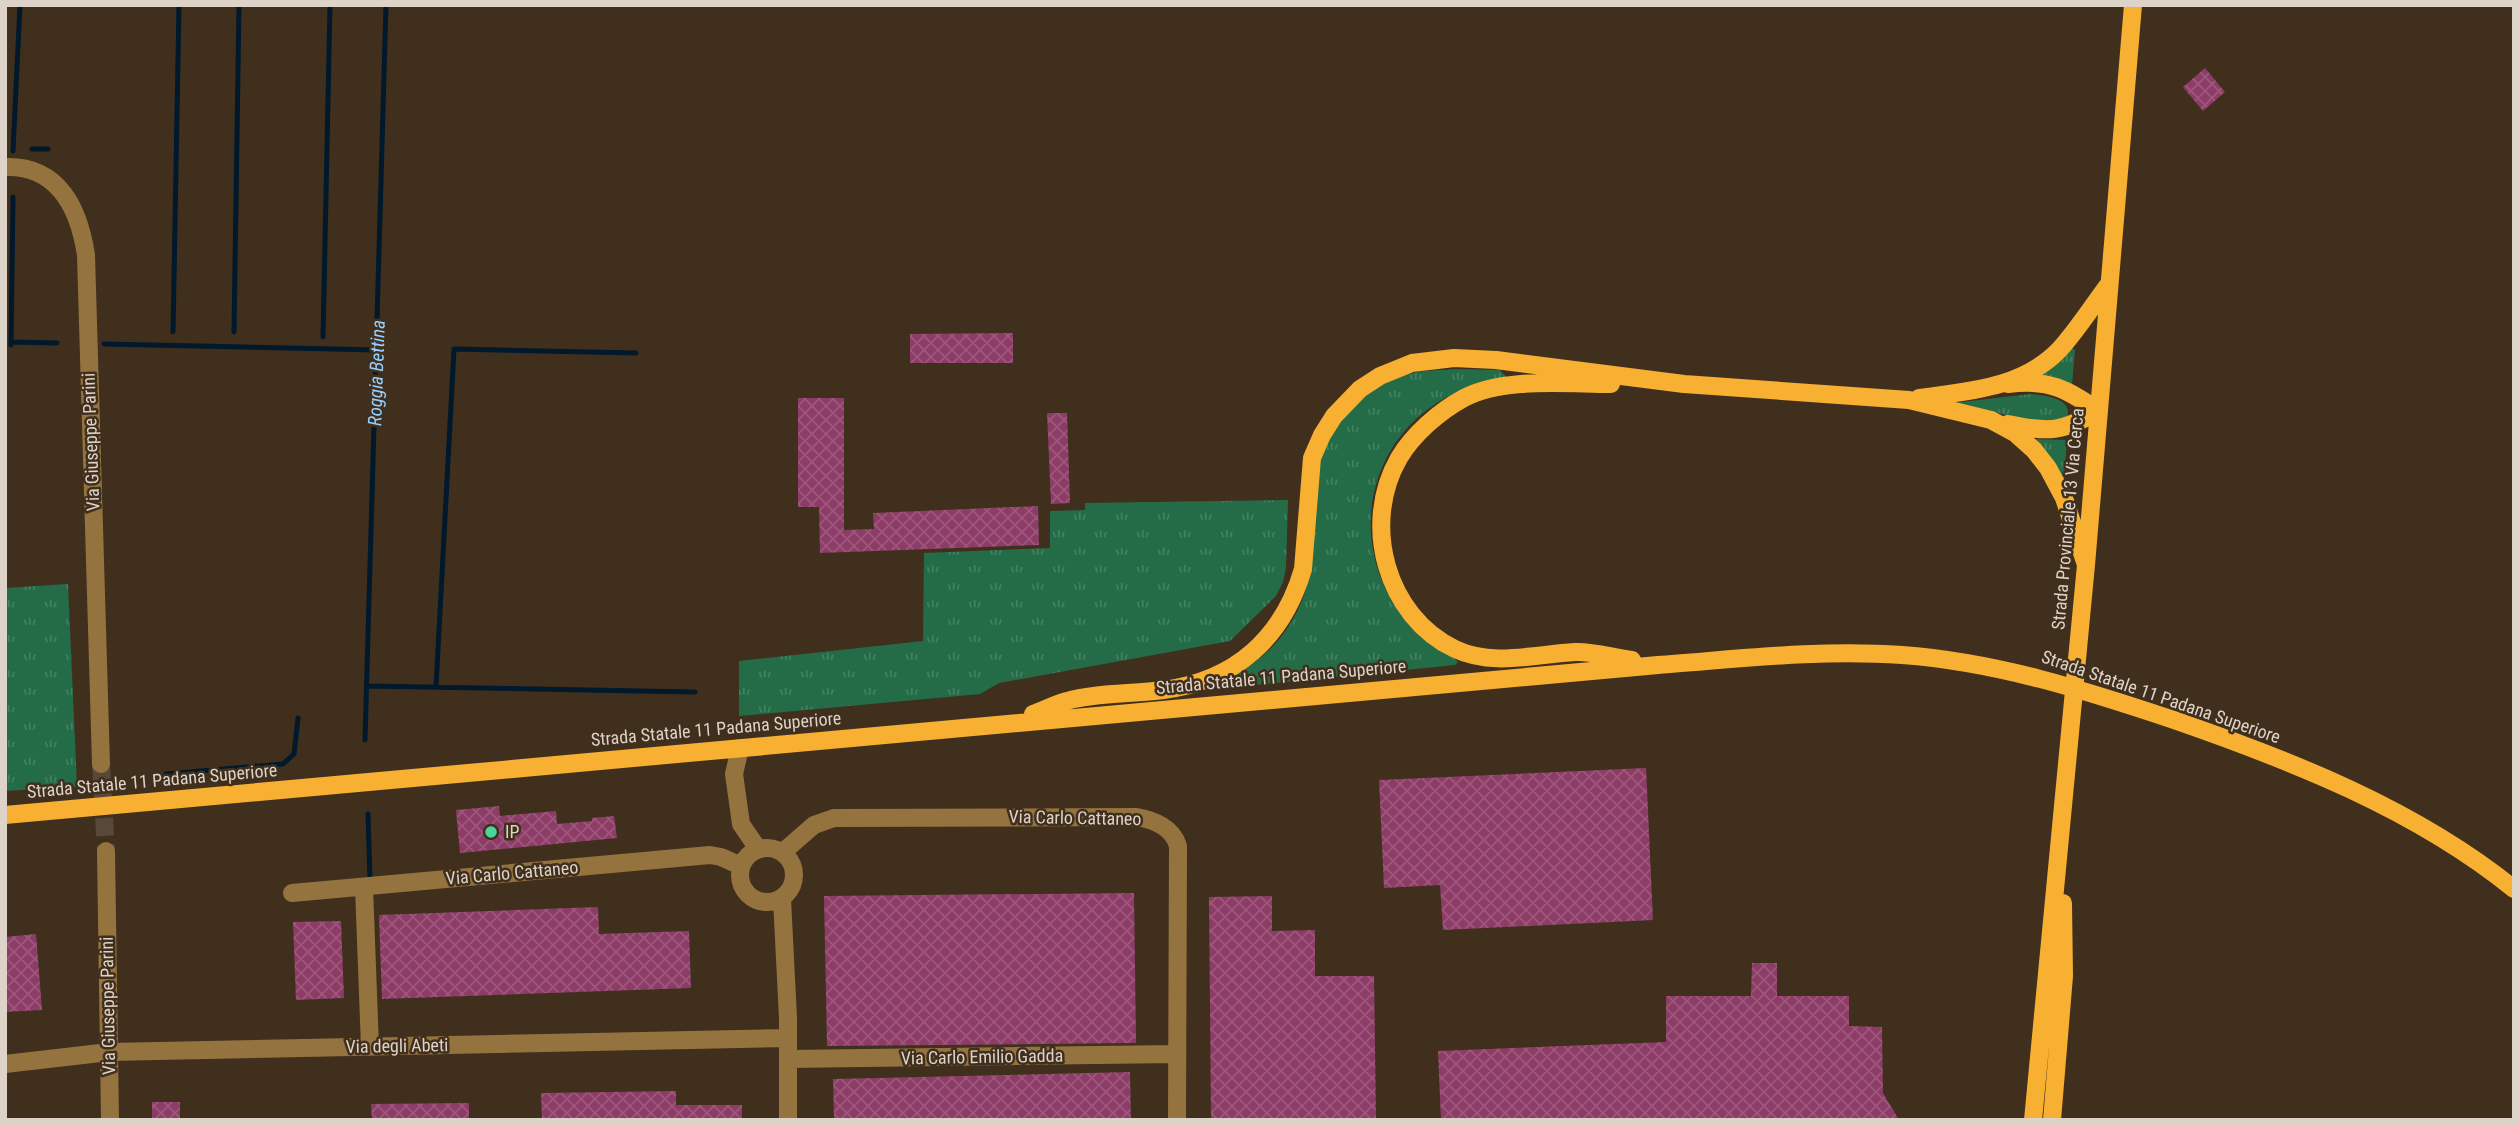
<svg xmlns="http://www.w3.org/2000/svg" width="2519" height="1125" font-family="'Roboto Condensed',sans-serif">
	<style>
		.grass { fill: url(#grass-tufts) }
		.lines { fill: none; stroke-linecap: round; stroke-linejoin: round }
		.stream { stroke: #01192b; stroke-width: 5 }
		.building { fill: url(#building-cross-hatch) }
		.minor-tunnel { stroke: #584837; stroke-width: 18; stroke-dasharray: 18 9; stroke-linecap: butt }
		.minor { stroke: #95733f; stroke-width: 18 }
		.major { stroke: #f8b033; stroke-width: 18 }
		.poi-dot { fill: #4bd49b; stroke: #402f1d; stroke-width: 2.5 }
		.labels { text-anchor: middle; stroke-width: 5; stroke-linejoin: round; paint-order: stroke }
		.street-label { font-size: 18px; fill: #ded3c8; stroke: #402f1d }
		.poi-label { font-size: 18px; fill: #ded3c8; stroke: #402f1d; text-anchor: start }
		.water-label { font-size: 19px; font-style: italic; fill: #94cfff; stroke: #402f1d }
	</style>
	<defs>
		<pattern id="grass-tufts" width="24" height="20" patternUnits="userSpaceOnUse" patternTransform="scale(1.75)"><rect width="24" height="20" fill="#246c48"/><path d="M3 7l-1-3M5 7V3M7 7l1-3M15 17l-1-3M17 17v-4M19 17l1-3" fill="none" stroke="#438061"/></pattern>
		<pattern id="building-cross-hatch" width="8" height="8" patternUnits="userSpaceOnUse" patternTransform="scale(1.75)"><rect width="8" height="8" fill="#8d3c67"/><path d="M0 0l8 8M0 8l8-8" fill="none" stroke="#9d577b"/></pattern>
	</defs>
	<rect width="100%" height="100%" fill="#402f1d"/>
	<!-- grass -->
	<path class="grass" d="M2072,348L2075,350L2072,385L2041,376V373Z
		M1456,369L1500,370L1506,377L1502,380C1480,385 1456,390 1437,403C1369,446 1352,534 1392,601C1402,618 1416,633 1431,645C1440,651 1451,654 1458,662L1455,665L1224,688C1226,681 1259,660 1268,651C1282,638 1293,621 1301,603C1311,581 1311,553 1313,529C1315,503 1315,475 1323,450C1336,410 1375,383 1413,373C1427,370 1442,370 1456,369Z
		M2030,394C2044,395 2074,398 2067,418L2043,423L1953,403Z
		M2034,439L2067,440L2064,481Z
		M1288,500L1286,568L1283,582L1276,596L1230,641L999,683L980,694L739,716V661L923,641L924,553L1050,548V511L1085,510V503Z
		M68,584L77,787L5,791V588Z"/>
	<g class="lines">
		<!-- stream -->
		<path class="stream" d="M32,149H48
			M13,151L20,5
			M173,332L179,5
			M234,332L239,5
			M323,337L330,5
			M11,342L57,343
			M104,344L376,350
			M11,345L13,197
			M367,686L695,692
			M436,687L454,349L636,353
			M365,740L386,5
			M166,774L283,764L294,754L298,718
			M368,814L370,879"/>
	</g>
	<!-- building -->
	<path class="building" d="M2205,68L2225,92L2203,111L2183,87Z
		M1013,333V363H910V334Z
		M798,398H844V530L874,529L873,513L1038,506L1039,545L820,553L819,507H798Z
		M1047,413H1067L1070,503L1051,504Z
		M1646,768L1653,920L1443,930L1440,885L1384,888L1379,780Z
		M499,806L500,816L556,811L557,824L592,821V818L614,816L617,838L460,853L456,810Z
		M1134,893L1136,1043L827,1046L824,896Z
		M1272,896V931L1315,930V976H1374L1376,1120H1211L1209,897Z
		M598,907L599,934L689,931L691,988L382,999L379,915Z
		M341,921L344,998L296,1000L293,922Z
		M36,934L42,1010L5,1012V937Z
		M1752,963H1777V996H1849V1026L1882,1027L1883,1093L1899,1120H1441L1438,1051L1666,1042V996H1751Z
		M1130,1072L1131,1120H834L833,1079Z
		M676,1091V1105H742V1120H542L541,1093Z
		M152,1102H180V1120H152Z
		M469,1103V1120H372L371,1104Z"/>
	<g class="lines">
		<!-- minor-tunnel -->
		<path class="minor-tunnel" d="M101,764L106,851"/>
		<!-- minor -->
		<path class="minor" d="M5,167C59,165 79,209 86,255L101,764
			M740,748L734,774L741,824L758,849
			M740 875a27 27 0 1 1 54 0a27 27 0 1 1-54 0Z
			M106,851L110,1120
			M783,852L814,825L834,818L1137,817C1154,820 1173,828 1178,846L1177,1120
			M364,887L370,1047
			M292,893L710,855L721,857L741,866
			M782,899L788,1018V1120
			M788,1059L1176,1054
			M5,1064L109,1052L788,1038"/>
		<!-- major -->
		<path class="major" d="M1611,384C1567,384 1504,377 1464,398C1440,411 1413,434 1399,458C1361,524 1386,616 1455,649C1493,667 1535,654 1575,652C1593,651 1614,658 1632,660
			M2008,384C2050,379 2066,389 2099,411
			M1919,398C1969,391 2023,388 2060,349C2078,329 2093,305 2109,284
			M2008,424C2051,433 2060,432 2099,411
			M1033,714C1044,710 1056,704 1067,701C1093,693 1135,694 1163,690C1235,681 1283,638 1303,569L1312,458L1322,435L1334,416L1360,389L1380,376L1412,363L1454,358L1496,360L1684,384L1909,400L1991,420L2015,433L2034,450L2048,468L2064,498L2086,565
			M5,815L1658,665C1739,659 1820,649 1902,655C1997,662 2084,690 2174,720C2292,761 2415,809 2514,889
			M2033,1120L2086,565L2133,5
			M2052,1120L2064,976L2063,903"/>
	</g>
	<!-- markers -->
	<circle class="poi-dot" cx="491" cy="832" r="7"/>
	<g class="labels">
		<!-- street labels -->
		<g class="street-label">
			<text transform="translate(91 442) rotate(-92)" y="6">Via Giuseppe Parini</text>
			<text transform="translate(2068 519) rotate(-85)" y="6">Strada Provinciale 13 Via Cerca</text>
			<text transform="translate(1281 677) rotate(-5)" y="6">Strada Statale 11 Padana Superiore</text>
			<text transform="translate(2161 697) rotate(19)" y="6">Strada Statale 11 Padana Superiore</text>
			<text transform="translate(716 729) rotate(-5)" y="6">Strada Statale 11 Padana Superiore</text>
			<text transform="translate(152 781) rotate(-5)" y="6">Strada Statale 11 Padana Superiore</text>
			<text transform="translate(1075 818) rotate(1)" y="6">Via Carlo Cattaneo</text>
			<text transform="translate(512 873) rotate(-5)" y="6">Via Carlo Cattaneo</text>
			<text transform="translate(108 1006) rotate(-91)" y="6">Via Giuseppe Parini</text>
			<text transform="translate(397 1046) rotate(-1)" y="6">Via degli Abeti</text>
			<text transform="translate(982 1057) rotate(-1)" y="6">Via Carlo Emilio Gadda</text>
		</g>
		<!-- poi labels -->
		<g class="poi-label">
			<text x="505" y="838">IP</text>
		</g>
		<!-- water labels -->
		<g class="water-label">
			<text transform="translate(376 373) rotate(-88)" y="7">Roggia Bettina</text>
		</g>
	</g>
	<!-- border -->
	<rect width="2519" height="1125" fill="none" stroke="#ded3c8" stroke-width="14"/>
</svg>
